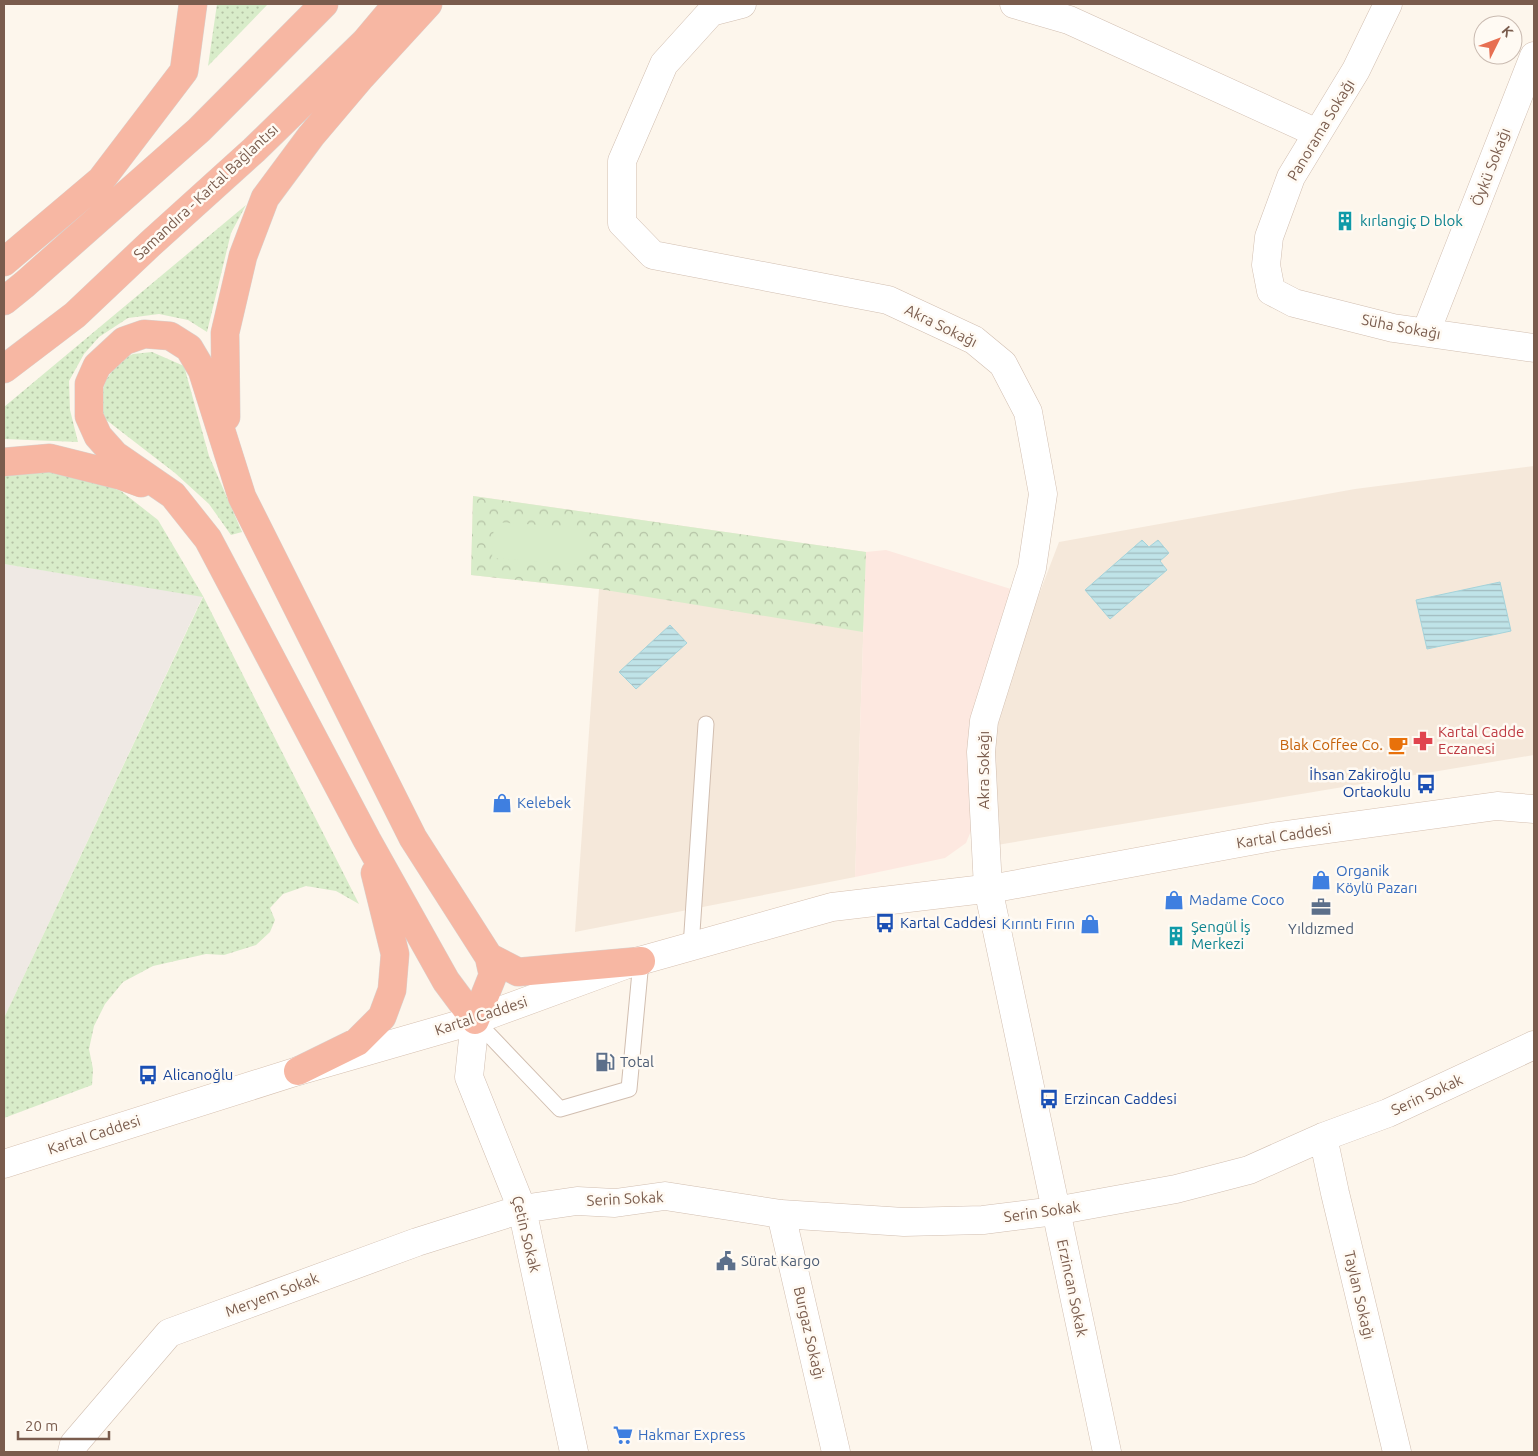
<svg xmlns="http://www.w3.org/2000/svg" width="1538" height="1456" font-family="Ubuntu,sans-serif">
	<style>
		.residential { fill: #f5e8da }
		.commercial { fill: #fde8e0 }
		.industrial { fill: #efe9e4 }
		.grass { fill: url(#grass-dots) }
		.park { fill: url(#park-crowns) }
		.pitch { fill: #d8ecc9 }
		.water { fill: url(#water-rules); stroke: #a5d3da }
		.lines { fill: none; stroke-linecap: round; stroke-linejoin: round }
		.service-casing { stroke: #d1beb0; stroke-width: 17 }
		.minor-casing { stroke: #d1beb0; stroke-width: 29 }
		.secondary-casing { stroke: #d6c0b0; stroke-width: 29 }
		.motorway-casing { stroke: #dad1cd; stroke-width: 29 }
		.service { stroke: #fff; stroke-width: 15 }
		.minor { stroke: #fff; stroke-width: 28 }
		.secondary { stroke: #fff; stroke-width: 28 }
		.motorway { stroke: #f7b7a3; stroke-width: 28 }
		.labels { text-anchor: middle; stroke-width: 5; stroke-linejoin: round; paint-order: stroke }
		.street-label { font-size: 15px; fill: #7a5c4d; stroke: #fffaf3 }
		.culture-label { font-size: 15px; fill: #0d838f; stroke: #fffaf3; text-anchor: start }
		.health-label { font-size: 15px; fill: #be3a42; stroke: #fffaf3; text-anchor: start }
		.food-label { font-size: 15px; fill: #c56008; stroke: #fffaf3; text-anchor: end }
		.transit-label { font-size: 15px; fill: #164399; stroke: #fffaf3; text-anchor: start }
		.shop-label { font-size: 15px; fill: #366cbe; stroke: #fffaf3; text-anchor: start }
		.service-label { font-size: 15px; fill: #4e5e75; stroke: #fffaf3; text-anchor: start }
	</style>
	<defs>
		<pattern id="grass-dots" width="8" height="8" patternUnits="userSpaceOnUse" patternTransform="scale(1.25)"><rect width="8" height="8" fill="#d8ecc9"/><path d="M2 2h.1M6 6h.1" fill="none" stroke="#b4c2a5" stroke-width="1.8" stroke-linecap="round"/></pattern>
		<pattern id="park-crowns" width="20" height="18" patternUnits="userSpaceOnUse" patternTransform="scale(1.25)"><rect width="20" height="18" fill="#d8ecc9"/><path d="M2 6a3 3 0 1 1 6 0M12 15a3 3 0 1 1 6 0" fill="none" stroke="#b4c2a5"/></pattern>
		<pattern id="water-rules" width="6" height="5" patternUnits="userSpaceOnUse" patternTransform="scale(1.25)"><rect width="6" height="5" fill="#bfe3e8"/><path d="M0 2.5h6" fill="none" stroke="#a0bbbe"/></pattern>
	</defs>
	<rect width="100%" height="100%" fill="#fdf6ec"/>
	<!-- residential -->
	<path class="residential" d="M1534,466V755L997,845L988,728L1059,542L1355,489Z
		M473,496L866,552L855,877L575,932L599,589L471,575Z"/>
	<!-- commercial -->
	<path class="commercial" d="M886,550L1020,592L973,826L966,843L945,858L855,877L866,552Z"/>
	<!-- industrial -->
	<path class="industrial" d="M4,564L203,596L4,1018Z"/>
	<!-- grass -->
	<path class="grass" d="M217,4H268L208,66Z
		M246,205L231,233L207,332L188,320L159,314L128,318L99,337L84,354L69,381L70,410L78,442L4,439V407Z
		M152,352L184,366L209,456L242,532L231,535L209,504L175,473L105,419L99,401L106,380L120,360L133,354Z
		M24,471L71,473L121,491L158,520L203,596L359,904L336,891L306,886L283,894L270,908L275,920L270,932L256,945L224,955L206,954L153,966L123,982L105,1004L94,1026L89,1049L93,1069L92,1085L4,1118V1018L203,597L4,564V474Z"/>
	<!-- park -->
	<path class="park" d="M473,496L866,552L863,632L599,589L471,575Z"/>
	<!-- pitch -->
	<path class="pitch" d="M494,522L588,528L586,565L492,558Z"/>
	<!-- water -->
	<path class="water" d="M1142,540L1149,547L1158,540L1169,553L1160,561L1167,570L1110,619L1085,590Z
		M1500,582L1511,631L1427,649L1416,600Z
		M670,625L687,643L636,689L619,672Z"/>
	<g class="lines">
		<defs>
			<path id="service" d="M691,947L706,724
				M475,1020L560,1109L629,1089L641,961"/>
			<path id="minor" d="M742,4L711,12L664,64L622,161V223L653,255L888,300L974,340L1003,364L1028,412L1043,494L1032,568L984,721L981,752L988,888L1107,1452
				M1014,4L1069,20L1317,133
				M1388,4L1356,70L1291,177L1269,237L1266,265L1271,291L1294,303L1393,328L1534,348
				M1426,332L1534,56
				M475,1020L469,1077L522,1209L574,1452
				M1323,1137L1335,1193L1397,1452
				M781,1214L836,1452
				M72,1452L74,1444L169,1333L417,1242L522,1209L577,1201L615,1203L665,1196L781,1214L904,1222L983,1220L1055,1211L1176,1189L1249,1170L1323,1137L1388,1113L1534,1045"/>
			<path id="secondary" d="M4,1164L298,1071L475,1020L625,965L832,907L1001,887L1278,836L1497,806L1534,809"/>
			<path id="motorway" d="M4,262L101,180L184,71L193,4
				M4,301L25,284L199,130L324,4
				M144,334L170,336L189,348L202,370L242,497L413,838L489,957L493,975L475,1020L446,981L367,840L208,539L173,495L115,455L98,436L89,416V384L97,366L124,341Z
				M4,369L75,315L150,244L254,150L365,42L397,4
				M226,417L225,333L243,256L265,198L311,136L361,77L428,4
				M4,462L50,458L122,476L141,483
				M489,957L518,972L641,961
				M298,1071L357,1042L382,1017L392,990L395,954L375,873"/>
		</defs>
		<!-- service casing -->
		<use href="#service" class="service-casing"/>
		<!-- minor casing -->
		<use href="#minor" class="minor-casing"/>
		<!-- secondary casing -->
		<use href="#secondary" class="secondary-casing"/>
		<!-- motorway casing -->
		<use href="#motorway" class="motorway-casing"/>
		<!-- service -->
		<use href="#service" class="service"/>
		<!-- minor -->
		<use href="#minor" class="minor"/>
		<!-- secondary -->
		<use href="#secondary" class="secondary"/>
		<!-- motorway -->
		<use href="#motorway" class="motorway"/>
	</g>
	<!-- icons -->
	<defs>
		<symbol id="building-bare" viewBox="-9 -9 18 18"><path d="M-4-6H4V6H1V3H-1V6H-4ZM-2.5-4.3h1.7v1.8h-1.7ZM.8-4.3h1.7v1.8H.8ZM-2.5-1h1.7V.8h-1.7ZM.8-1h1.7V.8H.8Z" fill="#0f9aa8" stroke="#fffaf3" stroke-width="2.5" paint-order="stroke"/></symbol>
		<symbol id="pharmacy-bare" viewBox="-9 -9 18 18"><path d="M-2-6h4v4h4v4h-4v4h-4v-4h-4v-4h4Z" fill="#e0444e" stroke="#fffaf3" stroke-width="2.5" paint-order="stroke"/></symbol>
		<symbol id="cafe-bare" viewBox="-9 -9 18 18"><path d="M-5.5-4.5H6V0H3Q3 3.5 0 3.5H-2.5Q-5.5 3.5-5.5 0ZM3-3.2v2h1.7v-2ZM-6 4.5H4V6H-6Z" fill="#e8710a" stroke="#fffaf3" stroke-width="2.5" paint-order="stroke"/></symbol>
		<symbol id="bus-bare" viewBox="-9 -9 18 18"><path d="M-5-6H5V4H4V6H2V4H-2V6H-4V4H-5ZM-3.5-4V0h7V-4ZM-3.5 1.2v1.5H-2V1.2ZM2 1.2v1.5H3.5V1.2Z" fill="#1a4fb4" stroke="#fffaf3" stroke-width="2.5" paint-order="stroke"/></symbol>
		<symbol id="shop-bare" viewBox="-9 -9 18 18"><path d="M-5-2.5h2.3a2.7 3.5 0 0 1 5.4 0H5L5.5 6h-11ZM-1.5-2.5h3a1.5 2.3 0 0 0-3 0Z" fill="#3f7fe0" stroke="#fffaf3" stroke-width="2.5" paint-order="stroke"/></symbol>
		<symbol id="office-bare" viewBox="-9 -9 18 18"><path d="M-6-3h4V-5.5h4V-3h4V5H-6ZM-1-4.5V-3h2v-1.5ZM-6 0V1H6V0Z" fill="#5c6f8a" stroke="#fffaf3" stroke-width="2.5" paint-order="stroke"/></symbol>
		<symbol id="fuel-bare" viewBox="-9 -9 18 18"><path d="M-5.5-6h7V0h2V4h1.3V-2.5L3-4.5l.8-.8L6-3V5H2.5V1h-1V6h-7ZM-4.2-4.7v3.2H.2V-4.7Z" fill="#5c6f8a" stroke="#fffaf3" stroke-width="2.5" paint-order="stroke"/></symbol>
		<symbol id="civic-bare" viewBox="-9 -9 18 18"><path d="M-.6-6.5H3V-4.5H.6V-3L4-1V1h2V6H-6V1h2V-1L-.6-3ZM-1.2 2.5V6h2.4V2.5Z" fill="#5c6f8a" stroke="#fffaf3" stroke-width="2.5" paint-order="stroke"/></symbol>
		<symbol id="supermarket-bare" viewBox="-9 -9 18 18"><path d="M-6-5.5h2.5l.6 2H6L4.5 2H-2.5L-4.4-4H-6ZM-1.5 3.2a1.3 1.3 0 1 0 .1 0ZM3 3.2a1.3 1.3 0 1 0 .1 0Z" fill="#3f7fe0" stroke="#fffaf3" stroke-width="2.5" paint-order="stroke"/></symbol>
	</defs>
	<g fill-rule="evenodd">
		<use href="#building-bare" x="1331" y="207" width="28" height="28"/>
		<use href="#pharmacy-bare" x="1409" y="727" width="28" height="28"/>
		<use href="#cafe-bare" x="1384" y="731" width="28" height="28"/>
		<use href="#bus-bare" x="1412" y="770" width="28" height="28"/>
		<use href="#shop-bare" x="488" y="789" width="28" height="28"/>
		<use href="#shop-bare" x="1307" y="866" width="28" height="28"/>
		<use href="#shop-bare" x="1160" y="886" width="28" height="28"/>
		<use href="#office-bare" x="1307" y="893" width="28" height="28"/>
		<use href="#bus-bare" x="871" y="909" width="28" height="28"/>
		<use href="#shop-bare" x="1076" y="910" width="28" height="28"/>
		<use href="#building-bare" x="1162" y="922" width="28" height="28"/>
		<use href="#fuel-bare" x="591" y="1048" width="28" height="28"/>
		<use href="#bus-bare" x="134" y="1061" width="28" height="28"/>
		<use href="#bus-bare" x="1035" y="1085" width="28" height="28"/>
		<use href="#civic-bare" x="712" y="1247" width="28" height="28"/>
		<use href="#supermarket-bare" x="609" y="1421" width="28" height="28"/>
	</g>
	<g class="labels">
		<!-- street labels -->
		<g class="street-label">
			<text transform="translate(1321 130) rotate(-59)" y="5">Panorama Sokağı</text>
			<text transform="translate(1491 167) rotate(-69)" y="5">Öykü Sokağı</text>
			<text transform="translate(206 192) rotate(-43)" y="5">Samandıra - Kartal Bağlantısı</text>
			<text transform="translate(941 326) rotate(26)" y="5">Akra Sokağı</text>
			<text transform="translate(1401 327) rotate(11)" y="5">Süha Sokağı</text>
			<text transform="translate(984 770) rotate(-90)" y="5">Akra Sokağı</text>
			<text transform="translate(1284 836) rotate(-9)" y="5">Kartal Caddesi</text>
			<text transform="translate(481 1016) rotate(-18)" y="5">Kartal Caddesi</text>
			<text transform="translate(1427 1095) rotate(-25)" y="5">Serin Sokak</text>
			<text transform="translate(94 1135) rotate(-18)" y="5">Kartal Caddesi</text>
			<text transform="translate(625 1199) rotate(-3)" y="5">Serin Sokak</text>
			<text transform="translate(1042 1212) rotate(-8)" y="5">Serin Sokak</text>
			<text transform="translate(526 1234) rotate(76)" y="5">Çetin Sokak</text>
			<text transform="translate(1072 1288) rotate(78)" y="5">Erzincan Sokak</text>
			<text transform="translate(272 1295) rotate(-21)" y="5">Meryem Sokak</text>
			<text transform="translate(1359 1295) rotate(77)" y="5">Taylan Sokağı</text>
			<text transform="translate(809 1333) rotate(77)" y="5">Burgaz Sokağı</text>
		</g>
		<!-- culture labels -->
		<g class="culture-label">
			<text x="1360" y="226">kırlangiç D blok</text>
			<text x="1191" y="932">Şengül İş<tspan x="1191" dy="17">Merkezi</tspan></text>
		</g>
		<!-- health labels -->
		<g class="health-label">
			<text x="1438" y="737">Kartal Cadde<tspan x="1438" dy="17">Eczanesi</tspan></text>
		</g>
		<!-- food labels -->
		<g class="food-label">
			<text x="1383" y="750">Blak Coffee Co.</text>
		</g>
		<!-- transit labels -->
		<g class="transit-label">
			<text x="1411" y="780" text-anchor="end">İhsan Zakiroğlu<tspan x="1411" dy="17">Ortaokulu</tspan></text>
			<text x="900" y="928">Kartal Caddesi</text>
			<text x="163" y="1080">Alicanoğlu</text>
			<text x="1064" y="1104">Erzincan Caddesi</text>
		</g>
		<!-- shop labels -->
		<g class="shop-label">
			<text x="517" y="808">Kelebek</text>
			<text x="1336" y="876">Organik<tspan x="1336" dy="17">Köylü Pazarı</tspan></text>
			<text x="1189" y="905">Madame Coco</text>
			<text x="1075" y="929" text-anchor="end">Kırıntı Fırın</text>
			<text x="638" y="1440">Hakmar Express</text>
		</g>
		<!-- service labels -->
		<g class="service-label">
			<text x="1321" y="934" text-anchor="middle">Yıldızmed</text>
			<text x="620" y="1067">Total</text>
			<text x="741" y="1266">Sürat Kargo</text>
		</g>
	</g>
	<!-- border -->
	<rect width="1538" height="1456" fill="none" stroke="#7a5c4d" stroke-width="10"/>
	<!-- north arrow -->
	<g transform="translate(1498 40) rotate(48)"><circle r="24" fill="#fffaf3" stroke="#cabbb1"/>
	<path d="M0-4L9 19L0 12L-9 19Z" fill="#e76f51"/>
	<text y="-8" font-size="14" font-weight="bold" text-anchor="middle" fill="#7a5c4d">K</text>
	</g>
	<!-- scale -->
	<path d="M18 1431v8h91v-8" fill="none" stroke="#7a5c4d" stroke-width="2.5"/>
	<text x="25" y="1431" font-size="15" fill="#7a5c4d" stroke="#fffaf3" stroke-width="4" paint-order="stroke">20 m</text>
</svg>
